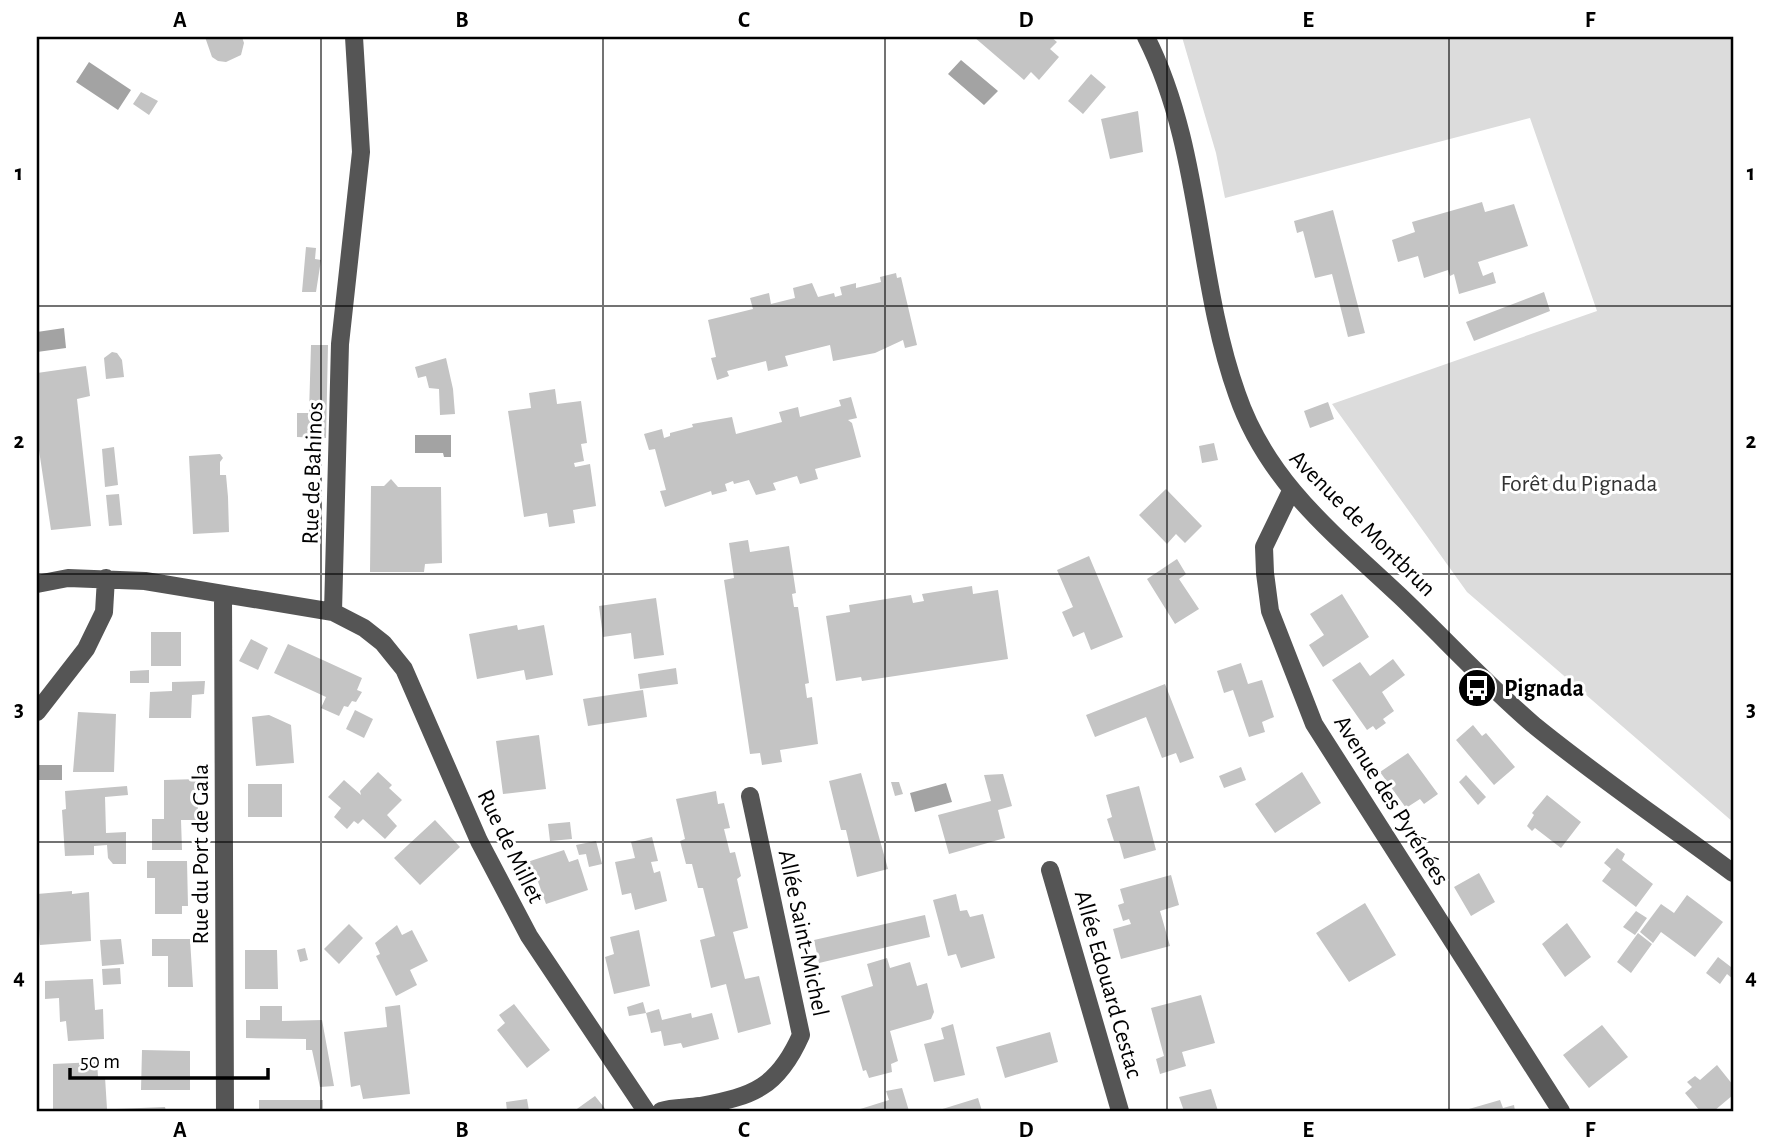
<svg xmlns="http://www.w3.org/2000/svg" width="1770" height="1148" font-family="'Alegreya Sans',sans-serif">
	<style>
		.green { fill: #dcdcdc }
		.water { fill: #a3a3a3 }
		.building { fill: #c4c4c4 }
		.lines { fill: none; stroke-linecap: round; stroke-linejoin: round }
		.minor { stroke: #555; stroke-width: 18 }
		.grid { fill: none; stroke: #000; stroke-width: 2; stroke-opacity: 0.55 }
		.labels { text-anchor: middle; stroke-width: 6; stroke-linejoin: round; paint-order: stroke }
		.street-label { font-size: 24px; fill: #000; stroke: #fff }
		.park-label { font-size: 24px; fill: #333; stroke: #fff }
		.poi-label { font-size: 24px; font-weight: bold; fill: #000; stroke: #fff; text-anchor: start }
		.neatline { fill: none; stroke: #000; stroke-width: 2.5 }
		.grid-label { font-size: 23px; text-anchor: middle; font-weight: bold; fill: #000 }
	</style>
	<rect width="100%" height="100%" fill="#fff"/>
	<!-- green -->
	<path class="green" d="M1182,37H1733V822L1467,592L1332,404L1597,311L1530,118L1225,198L1216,153Z"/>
	<!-- water -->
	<path class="water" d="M961,60L998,91L984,105L948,74Z
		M89,62L131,90L118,110L76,82Z
		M64,328L66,348L37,352V332Z
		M415,435H451V457H444L443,453H415Z
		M37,765H62V780H37Z
		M946,783L952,802L915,812L910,793Z"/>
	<!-- building -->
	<path class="building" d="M205,37H242L244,43L241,55L226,62L218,61L212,57Z
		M974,37H1051L1057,42L1050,49L1059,57L1039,80L1031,72L1024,80Z
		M1091,74L1106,87L1083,114L1068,101Z
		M141,92L158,101L149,115L133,104Z
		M1138,111L1143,152L1110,159L1101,119Z
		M1482,202L1485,212L1514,204L1528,246L1478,262L1483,276L1493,272L1496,283L1459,294L1454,274L1450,276L1448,270L1424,278L1418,256L1398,262L1392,240L1415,232L1412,222Z
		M1333,210L1365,333L1348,337L1332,274L1315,278L1303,231L1297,233L1294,221Z
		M306,247L316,248L315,259L321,260L316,292H302Z
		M896,273L897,278L901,277L917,345L905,348L903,340L875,353L833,361L830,345L785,356L788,366L768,371L766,361L727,371L729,376L717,380L711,358L716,357L708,320L753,309L750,298L769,293L771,304L795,298L793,288L812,283L818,297L834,293L835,297L842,295L840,287L856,283V288L881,282L880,277Z
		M1544,292L1550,311L1474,341L1466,322Z
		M311,345H328L326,438L297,437V413H309Z
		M112,352L117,353L122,360L124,377L106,379L104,358Z
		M446,358L453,389L455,414L440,415L439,389L429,388L426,376L418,378L415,367Z
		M86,366L90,396L77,399L91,526L51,530L37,437V373Z
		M555,389L557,404L581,401L587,443L581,444L584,461L574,463L575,467L590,464L596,506L573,510L575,523L549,527L547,513L524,517L508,411L531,408L529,393Z
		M851,397L857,418L848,420L852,423L861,457L815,469L818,479L800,484L797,476L773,483L776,490L756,495L749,480L734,484L733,481L725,484L727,491L712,495L711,491L665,507L660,491L666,490L655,449L649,450L644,434L662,429L664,438L670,436V433L693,427L692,424L732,417L736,434L782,422L779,412L798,407L800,417L841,406L839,400Z
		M1328,402L1334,419L1310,428L1304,411Z
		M1214,443L1218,460L1202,463L1199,446Z
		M114,447L118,485L105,487L102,449Z
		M220,454L223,458L220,462V475H226L228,497L229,532L193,534L189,456Z
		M391,479L398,487H441L442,563L425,564L424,572H370L371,486H384Z
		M1166,489L1202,526L1185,543L1176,534L1167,544L1139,515Z
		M119,494L122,525L109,526L106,495Z
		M748,540L750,552L789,546L796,593L792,594L794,607H798L809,683L805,684L807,698L812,697L818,744L780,750L782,762L762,765L760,753L750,754L724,580L734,578L729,543Z
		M1089,556L1123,637L1091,650L1084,632L1073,637L1062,612L1073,607L1057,570Z
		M1177,559L1186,574L1179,579L1199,609L1175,624L1147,579Z
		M972,586L973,594L998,590L1008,659L862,681L861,677L836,681L826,616L850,612L849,605L911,595L913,603L924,601L922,594Z
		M1342,594L1369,637L1323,667L1309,645L1324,635L1310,614Z
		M656,598L664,655L634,659L631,633L603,637L599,606Z
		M517,625L518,630L544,625L553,675L526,680L524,670L477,679L469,634Z
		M151,632H181V666H151Z
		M251,639L268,648L258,670L239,661Z
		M288,644L362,678L357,690L362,692L356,702L352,701L348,707L344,706L339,716L321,708L326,697L274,673Z
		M1393,659L1405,675L1382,692L1394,711L1383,719L1386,723L1376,730L1373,726L1367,730L1332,680L1360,662L1370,676Z
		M1241,663L1248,684L1262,680L1274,717L1262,722L1265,732L1249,737L1233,690L1224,693L1217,671Z
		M676,668L678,684L640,689L638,674Z
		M149,670V683H130V671Z
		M205,681L204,694L192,695L191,718H149L150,692L172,691V682Z
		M1165,684L1194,758L1180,763L1176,753L1162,758L1146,717L1095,737L1086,715Z
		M643,690L647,717L588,726L583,699Z
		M355,710L373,719L364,738L346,729Z
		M78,712L116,714L114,772H73Z
		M269,715L291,725L294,763L256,766L252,717Z
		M1473,725L1482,736L1486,733L1515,767L1494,785L1456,740Z
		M539,735L546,789L503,794L496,741Z
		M1408,753L1438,794L1424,804L1420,799L1406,808L1380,772Z
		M1241,767L1246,780L1224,788L1219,776Z
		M378,772L392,785L389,788L402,800L387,815L397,826L385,839L363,819L358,824L354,821L347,829L334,817L341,808L328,797L344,780L361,795L360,791Z
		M1302,772L1321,803L1275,833L1255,804Z
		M861,773L888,869L857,877L846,830H841L829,781Z
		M1003,774L1012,806L998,810L1005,838L949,854L938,815L991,801L984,775Z
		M1466,775L1486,797L1478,805L1459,782Z
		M198,779V820H181L182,850H152V819H164V780Z
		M891,782H899L903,794L895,796Z
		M248,784H282V817H248Z
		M127,786L128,795L105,797L106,833L126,832V864H113L108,858L107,845L94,846V855L65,856L62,810L66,809L65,791Z
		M1139,786L1156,850L1124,859L1119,841H1114L1107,819L1112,817L1106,795Z
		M716,791L718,804L724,803L730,828L724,829L730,853L735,852L741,876L737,879L748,928L733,932L745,979L759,976L771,1024L738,1033L726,984L711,988L700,940L715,936L703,888H698L692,864H686L680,841L685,839L676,799Z
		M1547,795L1581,822L1561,848L1535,828L1532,831L1527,826L1534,815L1532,813Z
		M435,820L460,847L420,885L394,858Z
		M570,822L572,839L550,841L548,824Z
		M652,837L658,861L651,862L654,873L660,871L667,901L635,910L631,893L622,895L615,862L635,858L631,842Z
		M596,841L602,864L589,867L586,854L579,855L576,845Z
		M1617,848L1625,854L1622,860L1653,884L1636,907L1602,881L1611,869L1604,863Z
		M564,850L569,862L578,859L588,890L546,904L536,876L517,882L512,867Z
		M147,861H187L188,906H182V914H155V878H147Z
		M1479,873L1495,902L1471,916L1454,887Z
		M1171,875L1179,905L1160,911L1170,946L1121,959L1113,929L1131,924L1129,919L1123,921L1118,905L1124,903L1120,889Z
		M72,891V894L89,892L91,941L40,945L37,894Z
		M956,894L960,911L967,910L970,917L983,914L995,958L961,968L956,954L948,956L933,900Z
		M1687,895L1723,922L1695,957L1661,932L1653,943L1640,932L1661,904L1674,913Z
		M1365,903L1396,955L1349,982L1316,933Z
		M1636,911L1647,918L1635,935L1623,927Z
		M925,915L930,937L819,963L814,940Z
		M1567,923L1591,957L1565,977L1542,944Z
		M349,924L363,938L339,964L324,949Z
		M397,925L402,935L412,930L428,961L410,970L417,985L396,996L376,956L380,954L375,943Z
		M639,930L650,986L614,994L605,957L614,954L610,937Z
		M1638,933L1652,944L1631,973L1617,962Z
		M121,939L124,964L102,966L100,940Z
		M152,939H190L193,987H168V956H152Z
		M305,948L308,960L300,962L297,950Z
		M245,950H277L278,989H245Z
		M1718,957L1731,967L1733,964V979L1727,974L1720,984L1706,973Z
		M887,958L890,968L910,962L917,986L927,983L934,1012L931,1019L890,1031L898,1061L891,1064L892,1072L869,1078L866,1070L863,1071L841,996L873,986L867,964Z
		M120,968L121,984L103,985L102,969Z
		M93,979L95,1010L103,1009L104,1039L68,1041L66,1021L60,1022L59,998L45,999V981Z
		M1201,995L1215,1043L1182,1052L1186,1066L1160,1074L1156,1059L1164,1056L1151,1008Z
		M643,1002L646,1013L629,1016L627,1007Z
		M514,1004L550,1050L527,1068L497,1030L505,1023L499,1015Z
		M400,1005L410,1094L363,1099L360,1085L351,1087L344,1032L387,1027L385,1007Z
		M260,1006H282V1021L322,1020L334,1086L320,1087L312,1050H306V1039L246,1038V1020H260Z
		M659,1009L662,1020L691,1013L692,1018L712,1013L719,1039L683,1048L681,1043L664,1046L661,1031L651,1033L646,1013Z
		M953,1024L965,1075L934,1082L924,1044L944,1039L941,1028Z
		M1602,1025L1628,1057L1589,1088L1563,1055Z
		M1050,1032L1058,1062L1005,1078L996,1047Z
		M142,1050L190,1051V1090H141Z
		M97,1062L98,1077H105L107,1109L53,1111V1064Z
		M1717,1065L1733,1085V1095L1714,1111H1700L1685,1093L1692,1087L1687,1082L1695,1076L1700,1080Z
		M902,1088L909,1111H854L889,1100L886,1091Z
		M1211,1089L1218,1111H1184L1179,1097Z
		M595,1096L607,1111H574Z
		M978,1098L982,1111H936Z
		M527,1099L529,1111H507L506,1102Z
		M259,1100H323V1111H259Z
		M1500,1100L1503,1108L1514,1105L1515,1111H1462Z
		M165,1107L166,1111H116V1109Z"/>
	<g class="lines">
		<!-- minor -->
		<path class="minor" d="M1146,37C1202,147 1196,279 1237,394C1267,482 1334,534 1400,596C1445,639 1488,686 1535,726C1599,778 1667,824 1733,873
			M1291,491L1264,547L1265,573L1270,611L1314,724L1561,1111
			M37,584L68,578L145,581L333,612L364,628L383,643L404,669L479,841L529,936L646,1111
			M223,596L225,1111
			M333,612L340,344L361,152L354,37
			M37,712L86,649L104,612L106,578
			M1050,870L1120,1111
			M661,1111C673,1107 687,1108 700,1106C754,1096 778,1087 801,1035L750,796"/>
	</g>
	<!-- grid -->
	<path class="grid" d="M321,37V1111M603,37V1111M885,37V1111M1167,37V1111M1449,37V1111M37,306H1733M37,574H1733M37,842H1733"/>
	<!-- icons -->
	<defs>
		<symbol id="bus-disc" viewBox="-11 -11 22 22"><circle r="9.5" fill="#000" stroke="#fff"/><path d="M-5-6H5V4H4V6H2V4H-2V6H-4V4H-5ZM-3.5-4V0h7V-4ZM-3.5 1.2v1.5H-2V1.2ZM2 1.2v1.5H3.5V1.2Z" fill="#fff"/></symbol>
	</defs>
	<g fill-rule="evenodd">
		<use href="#bus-disc" x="1455" y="666" width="44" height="44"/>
	</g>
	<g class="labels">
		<!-- street labels -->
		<g class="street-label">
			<text transform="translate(312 473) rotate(-88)" y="8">Rue de Bahinos</text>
			<text transform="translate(1363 523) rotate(45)" y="8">Avenue de Montbrun</text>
			<text transform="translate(1392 800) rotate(58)" y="8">Avenue des Pyrénées</text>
			<text transform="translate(511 846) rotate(64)" y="8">Rue de Millet</text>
			<text transform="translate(200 854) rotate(-90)" y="8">Rue du Port de Gala</text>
			<text transform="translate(804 933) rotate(78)" y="8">Allée Saint-Michel</text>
			<text transform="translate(1109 984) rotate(74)" y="8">Allée Edouard Cestac</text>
		</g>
		<!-- park labels -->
		<g class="park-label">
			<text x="1579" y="491">Forêt du Pignada</text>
		</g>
		<!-- poi labels -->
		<g class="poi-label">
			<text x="1504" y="696">Pignada</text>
		</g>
	</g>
	<!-- border -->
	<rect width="1770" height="1148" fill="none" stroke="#ffffff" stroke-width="77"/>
	<!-- scale -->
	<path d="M70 1068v10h198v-10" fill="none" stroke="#000000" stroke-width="3.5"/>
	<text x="80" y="1068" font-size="21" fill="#000000" stroke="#ffffff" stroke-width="5" paint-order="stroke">50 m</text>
	<rect x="38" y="38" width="1694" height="1072" class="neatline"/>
	<g class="grid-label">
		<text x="180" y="27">A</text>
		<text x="462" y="27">B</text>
		<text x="744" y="27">C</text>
		<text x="1026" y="27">D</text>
		<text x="1308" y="27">E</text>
		<text x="1590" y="27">F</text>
		<text x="19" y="180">1</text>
		<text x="1751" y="180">1</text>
		<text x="19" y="448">2</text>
		<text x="1751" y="448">2</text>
		<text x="19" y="716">3</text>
		<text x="1751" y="716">3</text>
		<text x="19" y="984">4</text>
		<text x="1751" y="984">4</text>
		<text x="180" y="1137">A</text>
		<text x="462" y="1137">B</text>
		<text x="744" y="1137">C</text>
		<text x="1026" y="1137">D</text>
		<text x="1308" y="1137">E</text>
		<text x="1590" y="1137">F</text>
	</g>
</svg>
